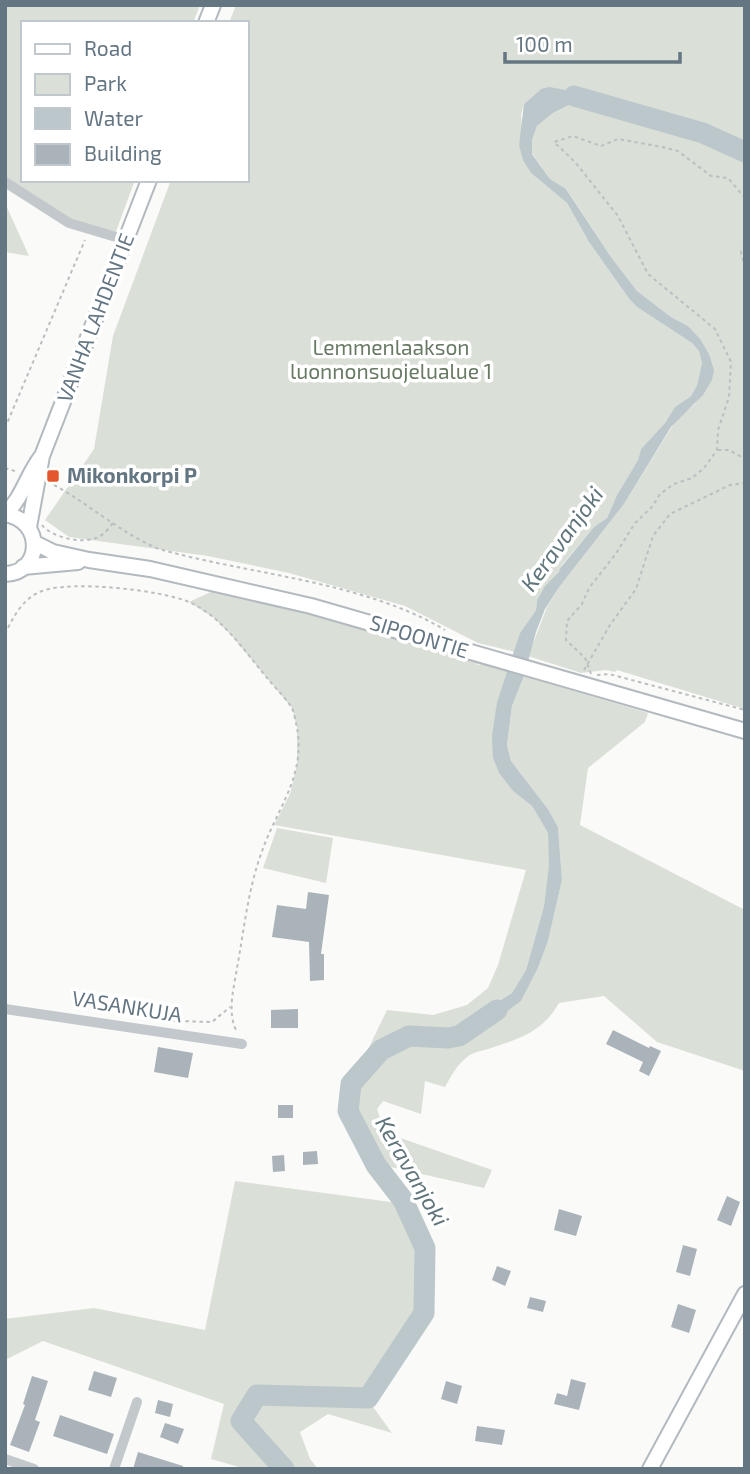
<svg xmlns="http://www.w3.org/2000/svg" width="750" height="1474" font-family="'Exo 2',sans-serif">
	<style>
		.green { fill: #dadfd7 }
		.water { fill: #bbc7cb }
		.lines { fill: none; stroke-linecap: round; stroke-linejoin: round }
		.river { stroke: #bbc7cb; stroke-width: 21 }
		.building { fill: #aab3b9 }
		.secondary-casing { stroke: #b3babf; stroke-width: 18 }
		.path { stroke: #bbbfc2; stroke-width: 2; stroke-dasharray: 3.5 3.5; stroke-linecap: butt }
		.street { stroke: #c3c8cc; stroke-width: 10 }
		.secondary { stroke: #fff; stroke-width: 14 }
		.poi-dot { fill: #e4572e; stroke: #fff; stroke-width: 2.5 }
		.labels { text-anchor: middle; stroke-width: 7; stroke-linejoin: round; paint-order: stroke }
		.street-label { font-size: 21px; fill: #657683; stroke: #fff }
		.park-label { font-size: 21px; fill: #687a64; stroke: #fff }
		.poi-label { font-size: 21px; font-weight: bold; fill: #657683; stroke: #fff; text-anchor: start }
		.water-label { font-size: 23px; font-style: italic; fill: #60757c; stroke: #fff }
	</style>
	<rect width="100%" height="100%" fill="#fafaf8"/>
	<!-- green -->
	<path class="green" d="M5,5H200L193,23H23V180H135L114,237L90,230L5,182Z
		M236,5H745V709L617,670L615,672L606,670L581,673L528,656L547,607L560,586L624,504L676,420L695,404L709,354L688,326L671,317L637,291L611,257L567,190L550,179L532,153V140L537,126L553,113L569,105L583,106L541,89L524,104L521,115L522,128L519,145L531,173L567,203L589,242L630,300L637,307L692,343L699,350L702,363L697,385L691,396L675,407L665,423L641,449L638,460L617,495L607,518L594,527L561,566L560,572L545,586L537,600L536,610L520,633L515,652L478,643L405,606L289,573L208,556L69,537L45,520L94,449L113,336L171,180H247V23H229Z
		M5,203L29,256L5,252Z
		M215,590L482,656L477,665L482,664L509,672L497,702L493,758L499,773L513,791L532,806L548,833L550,866L544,906L526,970L512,993L480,1013L458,1034H408L379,1047L359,1068L387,1010L433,1015L467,1005L488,988L498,965L526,870L274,825L290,794L297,765V727L292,708L231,635L214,618L189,602Z
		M524,676L648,713L645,722L588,768L580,825L745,910V1071L657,1042L604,996L559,1003C542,1033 518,1039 488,1049C481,1051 473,1052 467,1057C457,1065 451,1076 445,1087L425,1081L421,1114L383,1101L377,1109L382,1124L389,1134L492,1170L484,1188L377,1164L350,1110L353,1085L383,1051L409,1039L447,1041L480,1032L521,1001L538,968L548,941L562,880L558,827L548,809L511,761L507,745L512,706Z
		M277,828L333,838L326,883L263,868Z
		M235,1181L398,1203L422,1247L421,1312L367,1394L255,1392L237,1423L280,1469H246L211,1459L224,1404L43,1341L5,1360V1319L94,1308L205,1330Z
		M259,1398L368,1400L392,1433L328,1414L300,1432L310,1459L318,1469H289L244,1421Z"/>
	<!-- water -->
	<path class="water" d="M549,87L600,96L603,109L569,105L553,113L537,126L532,140V154L550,179L566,189L611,257L637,291L671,317L688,326L700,339L709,354L714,370L712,380L703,395L671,427L624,504L560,586L545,609L536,632L524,676L512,706L507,745L511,761L548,809L558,827L562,880L548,941L538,968L521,1001L480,1032L472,1023L480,1013L512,993L526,970L544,906L549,866L548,833L532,806L513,791L499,773L493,758L492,736L497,702L520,633L536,610L537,600L545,586L559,572L561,567L594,527L607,518L617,495L638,460L641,449L665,423L675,407L691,396L697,385L702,363L699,351L692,343L637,307L630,300L589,242L567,203L531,173L523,160L519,145L524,104L541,89Z"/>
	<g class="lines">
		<!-- river -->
		<path class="river" d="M574,96L703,133L745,152
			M284,1469L241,1421L257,1395L368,1398L424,1313L425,1248L403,1200L376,1165L348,1111L351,1084L381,1050L409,1036L448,1038L459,1036L497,1010"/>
	</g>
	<!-- building -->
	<path class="building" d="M308,892L329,895L321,954H324V980L310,981L309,942L272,937L277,905L306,909Z
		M298,1009V1028H271V1010Z
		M613,1030L649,1048L650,1046L661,1051L649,1076L639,1071L643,1062L606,1044Z
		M158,1047L193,1053L188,1078L154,1072Z
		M278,1105H293V1118H278Z
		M317,1151L318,1164L303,1165V1152Z
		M284,1155L285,1171L273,1172L272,1156Z
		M727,1196L740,1202L731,1226L717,1220Z
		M559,1209L582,1216L576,1236L554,1230Z
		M683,1245L697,1249L690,1276L676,1272Z
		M497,1266L511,1271L505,1286L492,1280Z
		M530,1297L546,1301L543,1312L527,1308Z
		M678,1304L696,1310L689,1333L671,1327Z
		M94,1371L117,1378L111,1397L88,1390Z
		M32,1376L48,1381L35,1420L40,1422L29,1452L10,1445L25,1405L23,1404Z
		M571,1379L586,1383L579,1410L554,1404L557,1393L567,1396Z
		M446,1381L462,1386L457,1404L441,1399Z
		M158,1400L173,1404L170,1417L155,1413Z
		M60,1415L114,1434L107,1454L53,1436Z
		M165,1423L184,1429L178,1444L160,1437Z
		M477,1426L505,1430L502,1445L475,1441Z
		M138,1452L183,1466V1469H133Z"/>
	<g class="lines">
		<defs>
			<path id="secondary" d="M206,23L213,5
				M5,514C44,520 43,573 5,574
				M5,514C22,499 27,475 41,457
				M29,527L42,456L149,180
				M35,543L53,552L89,560L150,569L311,606L745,731
				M23,567L78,562
				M650,1469L745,1294"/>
		</defs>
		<!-- secondary casing -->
		<use href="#secondary" class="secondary-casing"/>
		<!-- path -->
		<path class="path" d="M745,245L741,252L745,268
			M5,428L85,240
			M718,450H729L745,459
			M5,468L18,472
			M54,485C89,504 122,534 159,549C251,575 363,581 445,630
			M42,525C51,537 81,544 96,538C103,536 109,528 113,523
			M5,634C13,617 23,598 42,591C70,580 161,590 189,602C223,617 245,652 268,679C275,688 286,698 292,708C294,712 295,719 296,723C308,775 276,809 261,854C248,890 244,930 237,968C234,988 227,1011 236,1030
			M584,670L610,625L636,589L653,536L670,514L730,485L745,483
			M591,674L585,658L566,640L567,621L582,604L589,588L615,555L635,523L652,507L660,494L674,484L692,478L704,468L717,450L718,430L729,397L731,362L715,329L648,274L618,216L575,162L554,142L573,136L601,146L618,139L662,147L678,151L711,176L728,178L745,198
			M597,675L609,674L745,710
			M109,1012L177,1021L212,1022L230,1007"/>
		<!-- street -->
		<path class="street" d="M5,182L69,223L126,240
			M5,1009L242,1044
			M5,1459L34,1469
			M114,1469L137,1402"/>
		<!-- secondary -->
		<use href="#secondary" class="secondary"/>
	</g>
	<!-- markers -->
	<rect class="poi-dot" x="46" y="469" width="14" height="14" rx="3.5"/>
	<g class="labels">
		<!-- street labels -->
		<g class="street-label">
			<text transform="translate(96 318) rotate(-69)" y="7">VANHA LAHDENTIE</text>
			<text transform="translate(419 637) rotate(17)" y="7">SIPOONTIE</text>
			<text transform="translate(127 1007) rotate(9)" y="7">VASANKUJA</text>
		</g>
		<!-- park labels -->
		<g class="park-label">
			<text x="391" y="355">Lemmenlaakson<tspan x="391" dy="24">luonnonsuojelualue 1</tspan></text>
		</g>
		<!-- poi labels -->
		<g class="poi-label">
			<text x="67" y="483">Mikonkorpi P</text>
		</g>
		<!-- water labels -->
		<g class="water-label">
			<text transform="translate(562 539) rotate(-54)" y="8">Keravanjoki</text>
			<text transform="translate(412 1171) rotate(60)" y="8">Keravanjoki</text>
		</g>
	</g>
	<!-- border -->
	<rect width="750" height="1474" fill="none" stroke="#657683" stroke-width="14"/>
	<!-- legend -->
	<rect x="21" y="21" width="228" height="161" fill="#ffffff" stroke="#c1c8cd" stroke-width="2"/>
	<rect x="35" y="44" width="35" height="10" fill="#ffffff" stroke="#c1c8cd" stroke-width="2"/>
	<text x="84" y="56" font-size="21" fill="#657683">Road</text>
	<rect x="35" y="74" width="35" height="21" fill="#dadfd7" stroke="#c1c8cd" stroke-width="2"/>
	<text x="84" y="91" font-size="21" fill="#657683">Park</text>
	<rect x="35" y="108" width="35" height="21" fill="#bbc7cb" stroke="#c1c8cd" stroke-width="2"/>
	<text x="84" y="126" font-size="21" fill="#657683">Water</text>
	<rect x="35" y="144" width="35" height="21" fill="#aab3b9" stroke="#c1c8cd" stroke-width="2"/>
	<text x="84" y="161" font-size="21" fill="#657683">Building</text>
	<!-- scale -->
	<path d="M505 52v10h175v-10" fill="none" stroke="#657683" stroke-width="3.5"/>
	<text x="516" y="52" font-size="21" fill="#657683" stroke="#ffffff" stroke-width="5" paint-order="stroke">100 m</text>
</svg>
